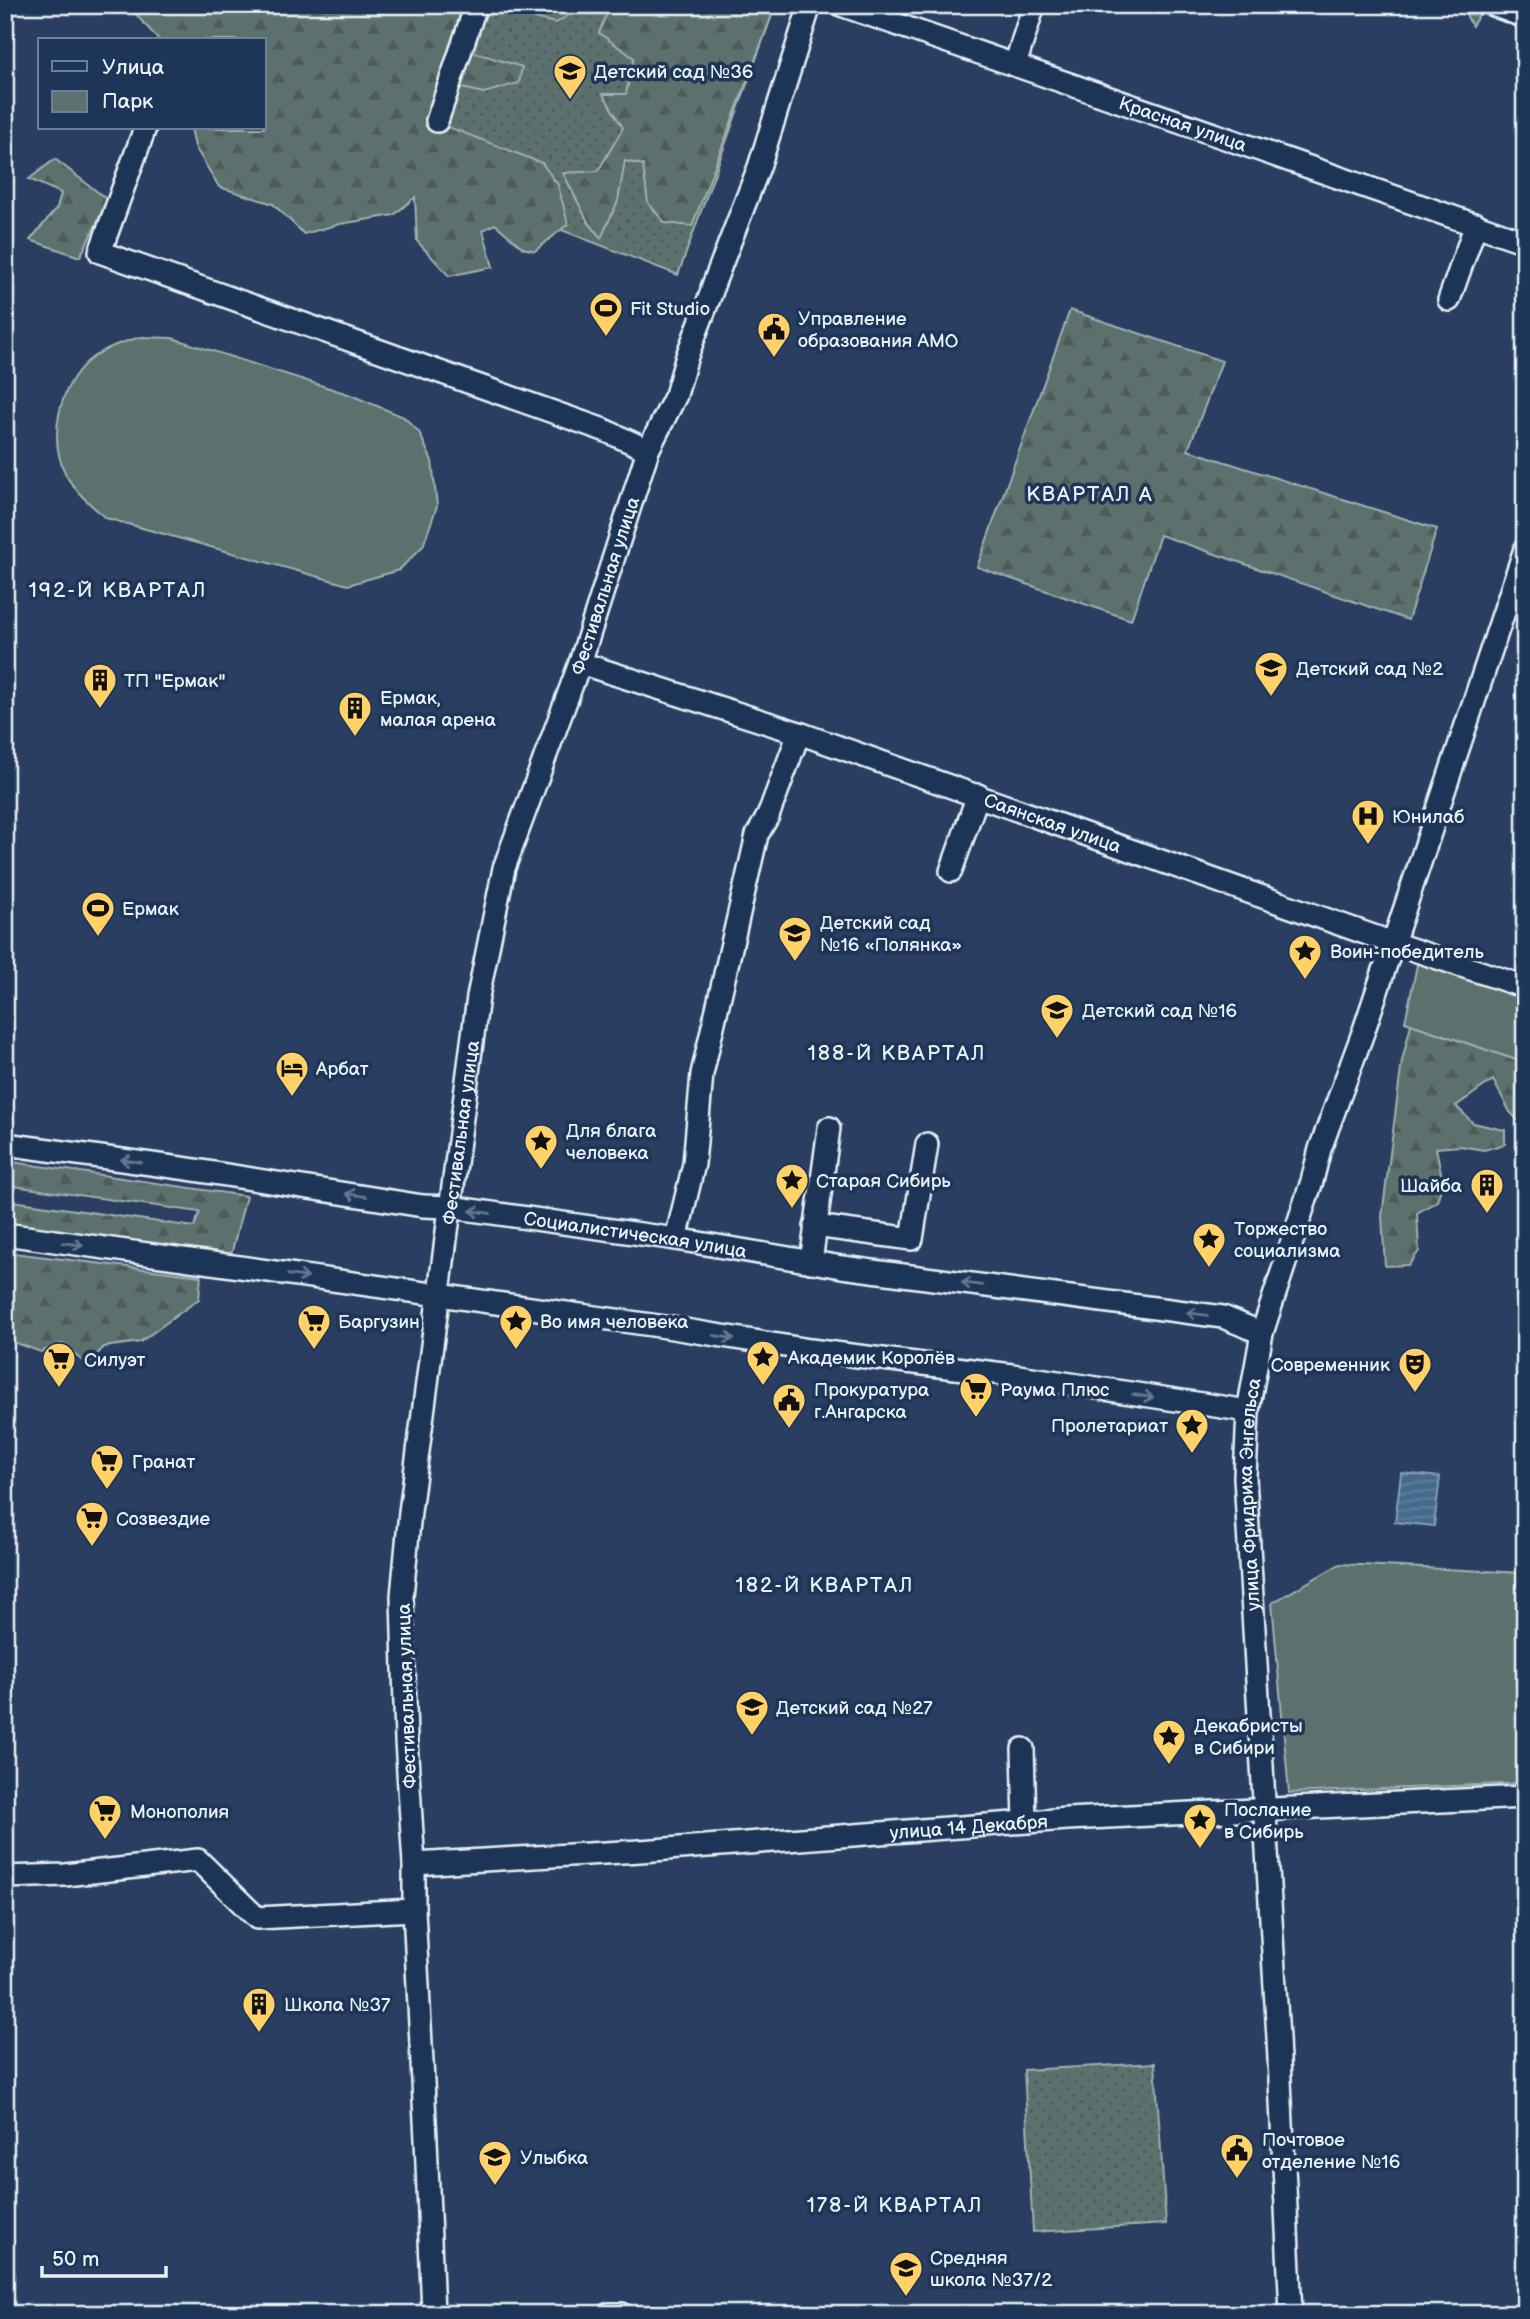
<svg xmlns="http://www.w3.org/2000/svg" width="1530" height="2319" font-family="'Balsamiq Sans',sans-serif">
	<style>
		.grass { fill: url(#grass-dots); stroke: #a2b1b2; stroke-width: 2 }
		.forest { fill: url(#forest-firs); stroke: #a2b1b2; stroke-width: 2 }
		.green { fill: #5c716d; stroke: #a2b1b2; stroke-width: 2 }
		.water { fill: url(#water-rules); stroke: #86a1b8; stroke-width: 2 }
		.lines { fill: none; stroke-linecap: round; stroke-linejoin: round }
		.minor-casing { stroke: #e8f1f8; stroke-width: 26 }
		.minor { stroke: #1d3557; stroke-width: 21 }
		.oneway { stroke: #64778f }
		.labels { text-anchor: middle; stroke-width: 7; stroke-linejoin: round; paint-order: stroke }
		.poi-label { font-size: 19px; fill: #e8f1f8; stroke: #1d3557; text-anchor: start }
		.street-label { font-size: 19px; fill: #e8f1f8; stroke: #1d3557 }
		.neighbourhood-label { font-size: 21px; letter-spacing: 2px; fill: #e8f1f8; stroke: #1d3557 }
	</style>
	<defs>
		<pattern id="grass-dots" width="8" height="8" patternUnits="userSpaceOnUse" patternTransform="scale(1.75)"><rect width="8" height="8" fill="#5c716d"/><path d="M2 2h.1M6 6h.1" fill="none" stroke="#505a5a" stroke-width="1.8" stroke-linecap="round"/></pattern>
		<pattern id="forest-firs" width="22" height="20" patternUnits="userSpaceOnUse" patternTransform="scale(1.75)"><rect width="22" height="20" fill="#5c716d"/><path d="M5 1l3.5 6h-7zM16 11l3.5 6h-7z" fill="#505a5a"/></pattern>
		<pattern id="water-rules" width="6" height="5" patternUnits="userSpaceOnUse" patternTransform="scale(1.75)"><rect width="6" height="5" fill="#456b8d"/><path d="M0 2.5h6" fill="none" stroke="#60819e"/></pattern>
	</defs>
	<rect width="100%" height="100%" fill="#293e60"/>
	<filter id="ink" filterUnits="userSpaceOnUse"><feTurbulence type="fractalNoise" baseFrequency=".0143" numOctaves="2"/><feDisplacementMap in="SourceGraphic" scale="14" xChannelSelector="R" yChannelSelector="G"/><feConvolveMatrix kernelMatrix="1 2 1 2 8 2 1 2 1" color-interpolation-filters="sRGB"/></filter>
	<g filter="url(#ink)">
		<!-- grass -->
		<path class="grass" d="M205,5H742L772,15L678,275L264,115V40H192Z
			M1155,2063L1166,2224L1033,2232L1024,2070Z"/>
		<!-- forest -->
		<path class="forest" d="M134,5H472L478,14L473,52L522,67L519,83L484,93L453,86L443,125L542,163L558,185L568,224L535,251L523,248L495,224L483,230L493,267L449,276L417,241L415,197L394,215L340,224L304,234L273,204L219,187L195,147L191,128H264V40H159L132,10Z
			M483,5H746L772,15L692,226L665,223L648,203L643,165L625,161L618,201L601,238L588,222L563,173L598,171L623,128L603,94H626L634,58L599,33L608,10L583,6L556,23L482,7Z
			M1461,5H1485L1472,26Z
			M55,159L108,200L80,257L30,240L57,208L61,193L29,179Z
			M1070,310L1222,361L1188,450L1437,529L1408,620L1160,535L1131,620L977,567Z
			M1422,979L1525,1046V1128L1510,1112L1493,1080L1456,1106L1473,1123L1505,1130V1144L1484,1150L1460,1146L1436,1148L1443,1182L1437,1201L1417,1213L1419,1251L1409,1265L1385,1266L1382,1216L1402,1061Z
			M5,1161L246,1196L231,1255L5,1229V1200L194,1227L200,1212L5,1185Z
			M5,1252L201,1276L199,1299L140,1342L104,1347L87,1365L62,1344L41,1352L5,1339Z"/>
		<!-- green -->
		<path class="green" d="M141,337L172,338L348,394L404,417L419,432L432,461L437,506L423,546L399,570L348,585L106,518C91,505 76,493 66,475C48,439 58,388 88,361C104,348 122,342 141,337Z
			M1418,960L1525,998V1063L1405,1022Z
			M1340,1564L1525,1573V1783L1289,1793L1272,1603Z"/>
		<!-- water -->
		<path class="water" d="M1401,1473L1440,1477L1434,1526L1395,1522Z"/>
		<g class="lines">
			<defs>
				<g id="minor">
					<path id="s1" d="M841,5L1525,242"/>
					<path d="M1493,5L1525,17"/>
					<path d="M1015,65L1034,5"/>
					<path d="M437,121L476,5"/>
					<path d="M145,128L100,252L604,430L648,450"/>
					<path d="M1449,300L1476,224"/>
					<path id="s2" d="M580,663L799,733L1393,943L1525,987"/>
					<path d="M951,871L978,795"/>
					<path id="s3" d="M5,1144L188,1169L423,1206L450,1207L676,1239L842,1267L1223,1317L1262,1333"/>
					<path d="M815,1226L912,1239L927,1144"/>
					<path d="M5,1234L666,1327L810,1350L1012,1375L1248,1411"/>
					<path d="M676,1239L694,1164L702,1074L757,835L768,816L799,733"/>
					<path d="M811,1262L829,1128"/>
					<path d="M1023,1749L1025,1822"/>
					<path id="s4" d="M414,1864L640,1851L1067,1819L1525,1797"/>
					<path d="M5,1877L65,1875L198,1860L257,1918L414,1910"/>
					<path id="s5" d="M433,2314L426,2139L414,1910V1864L406,1741L402,1596L410,1512L478,997L504,868L580,663L648,450L676,395L687,356L712,291V288L759,167L810,5"/>
					<path d="M609,2314H622"/>
					<path id="s6" d="M1291,2314L1278,2038L1245,1477L1248,1411L1262,1333L1312,1181L1320,1149L1364,1030L1525,549"/>
				</g>
			</defs>
			<!-- minor casing -->
			<use href="#minor" class="minor-casing"/>
			<!-- minor -->
			<use href="#minor" class="minor"/>
		</g>
		<!-- one-way arrows -->
		<defs><path id="oneway-shaft" d="M-6 0H5M1.5-3L5.5 0L1.5 3" fill="none" stroke-width="1.6" stroke-linecap="round" stroke-linejoin="round" transform="scale(1.75)"/></defs>
		<g class="oneway">
			<use href="#oneway-shaft" transform="translate(131 1161) rotate(-172)"/>
			<use href="#oneway-shaft" transform="translate(356 1195) rotate(-171)"/>
			<use href="#oneway-shaft" transform="translate(480 1212) rotate(-172)"/>
			<use href="#oneway-shaft" transform="translate(73 1244) rotate(8)"/>
			<use href="#oneway-shaft" transform="translate(298 1276) rotate(8)"/>
			<use href="#oneway-shaft" transform="translate(972 1284) rotate(-173)"/>
			<use href="#oneway-shaft" transform="translate(1197 1314) rotate(-172)"/>
			<use href="#oneway-shaft" transform="translate(724 1337) rotate(9)"/>
			<use href="#oneway-shaft" transform="translate(1143 1396) rotate(9)"/>
		</g>
	</g>
	<!-- icons -->
	<defs>
		<symbol id="school-pin" viewBox="-11 -11 22 30"><path d="M0 17L-7.5 6A9.5 9.5 0 1 1 7.5 6Z" fill="#ffd166" stroke="#1d3557"/><path d="M0-5L7-2L0 1L-7-2ZM-4 1L0 2.5L4 1V4Q0 6-4 4Z" fill="#111"/></symbol>
		<symbol id="stadium-pin" viewBox="-11 -11 22 30"><path d="M0 17L-7.5 6A9.5 9.5 0 1 1 7.5 6Z" fill="#ffd166" stroke="#1d3557"/><path d="M0-5a6.5 5 0 1 0 0 10a6.5 5 0 1 0 0-10ZM-3.5-1.8h7v3.6h-7Z" fill="#111"/></symbol>
		<symbol id="civic-pin" viewBox="-11 -11 22 30"><path d="M0 17L-7.5 6A9.5 9.5 0 1 1 7.5 6Z" fill="#ffd166" stroke="#1d3557"/><path d="M-.6-6.5H3V-4.5H.6V-3L4-1V1h2V6H-6V1h2V-1L-.6-3ZM-1.2 2.5V6h2.4V2.5Z" fill="#111"/></symbol>
		<symbol id="building-pin" viewBox="-11 -11 22 30"><path d="M0 17L-7.5 6A9.5 9.5 0 1 1 7.5 6Z" fill="#ffd166" stroke="#1d3557"/><path d="M-4-6H4V6H1V3H-1V6H-4ZM-2.5-4.3h1.7v1.8h-1.7ZM.8-4.3h1.7v1.8H.8ZM-2.5-1h1.7V.8h-1.7ZM.8-1h1.7V.8H.8Z" fill="#111"/></symbol>
		<symbol id="hospital-pin" viewBox="-11 -11 22 30"><path d="M0 17L-7.5 6A9.5 9.5 0 1 1 7.5 6Z" fill="#ffd166" stroke="#1d3557"/><path d="M-5-5h3v3.5h4V-5h3V5h-3V1.5h-4V5h-3Z" fill="#111"/></symbol>
		<symbol id="sight-pin" viewBox="-11 -11 22 30"><path d="M0 17L-7.5 6A9.5 9.5 0 1 1 7.5 6Z" fill="#ffd166" stroke="#1d3557"/><path d="M0-6L1.8-2.2L6-1.7L2.9 1.2L3.7 5.4L0 3.3L-3.7 5.4L-2.9 1.2L-6-1.7L-1.8-2.2Z" fill="#111"/></symbol>
		<symbol id="hotel-pin" viewBox="-11 -11 22 30"><path d="M0 17L-7.5 6A9.5 9.5 0 1 1 7.5 6Z" fill="#ffd166" stroke="#1d3557"/><path d="M-6-4.5h1.5V1H6V5H4.5V3h-9V5H-6ZM-4 0a1.8 1.8 0 1 1 3.6 0ZM.5 0V-2.5h3Q6-2.5 6 0Z" fill="#111"/></symbol>
		<symbol id="supermarket-pin" viewBox="-11 -11 22 30"><path d="M0 17L-7.5 6A9.5 9.5 0 1 1 7.5 6Z" fill="#ffd166" stroke="#1d3557"/><path d="M-6-5.5h2.5l.6 2H6L4.5 2H-2.5L-4.4-4H-6ZM-1.5 3.2a1.3 1.3 0 1 0 .1 0ZM3 3.2a1.3 1.3 0 1 0 .1 0Z" fill="#111"/></symbol>
		<symbol id="theatre-pin" viewBox="-11 -11 22 30"><path d="M0 17L-7.5 6A9.5 9.5 0 1 1 7.5 6Z" fill="#ffd166" stroke="#1d3557"/><path d="M-5-5.5Q0-4 5-5.5V0Q5 5 0 6Q-5 5-5 0ZM-3.3-2.5H-1v1.5H-3.3ZM1-2.5H3.3v1.5H1ZM-2.8 1Q0 5.5 2.8 1Z" fill="#111"/></symbol>
	</defs>
	<g fill-rule="evenodd">
		<use href="#school-pin" x="551" y="52" width="38" height="52"/>
		<use href="#stadium-pin" x="587" y="289" width="38" height="52"/>
		<use href="#civic-pin" x="755" y="310" width="38" height="52"/>
		<use href="#school-pin" x="1252" y="649" width="38" height="52"/>
		<use href="#building-pin" x="81" y="661" width="38" height="52"/>
		<use href="#building-pin" x="336" y="689" width="38" height="52"/>
		<use href="#hospital-pin" x="1349" y="797" width="38" height="52"/>
		<use href="#stadium-pin" x="79" y="889" width="38" height="52"/>
		<use href="#school-pin" x="776" y="914" width="38" height="52"/>
		<use href="#sight-pin" x="1286" y="932" width="38" height="52"/>
		<use href="#school-pin" x="1038" y="991" width="38" height="52"/>
		<use href="#hotel-pin" x="273" y="1049" width="38" height="52"/>
		<use href="#sight-pin" x="522" y="1122" width="38" height="52"/>
		<use href="#sight-pin" x="773" y="1161" width="38" height="52"/>
		<use href="#building-pin" x="1468" y="1166" width="38" height="52"/>
		<use href="#sight-pin" x="1190" y="1220" width="38" height="52"/>
		<use href="#supermarket-pin" x="295" y="1302" width="38" height="52"/>
		<use href="#sight-pin" x="497" y="1302" width="38" height="52"/>
		<use href="#sight-pin" x="744" y="1338" width="38" height="52"/>
		<use href="#supermarket-pin" x="40" y="1340" width="38" height="52"/>
		<use href="#theatre-pin" x="1396" y="1345" width="38" height="52"/>
		<use href="#supermarket-pin" x="957" y="1370" width="38" height="52"/>
		<use href="#civic-pin" x="770" y="1381" width="38" height="52"/>
		<use href="#sight-pin" x="1173" y="1406" width="38" height="52"/>
		<use href="#supermarket-pin" x="88" y="1442" width="38" height="52"/>
		<use href="#supermarket-pin" x="73" y="1499" width="38" height="52"/>
		<use href="#school-pin" x="733" y="1688" width="38" height="52"/>
		<use href="#sight-pin" x="1150" y="1717" width="38" height="52"/>
		<use href="#supermarket-pin" x="86" y="1792" width="38" height="52"/>
		<use href="#sight-pin" x="1181" y="1801" width="38" height="52"/>
		<use href="#building-pin" x="240" y="1985" width="38" height="52"/>
		<use href="#civic-pin" x="1218" y="2131" width="38" height="52"/>
		<use href="#school-pin" x="476" y="2138" width="38" height="52"/>
		<use href="#school-pin" x="887" y="2249" width="38" height="52"/>
	</g>
	<g class="labels">
		<!-- poi labels -->
		<g class="poi-label">
			<text x="594" y="78">Детский сад №36</text>
			<text x="630" y="315">Fit Studio</text>
			<text x="798" y="325">Управление<tspan x="798" dy="22">образования АМО</tspan></text>
			<text x="1296" y="675">Детский сад №2</text>
			<text x="124" y="687">ТП "Ермак"</text>
			<text x="380" y="704">Ермак,<tspan x="380" dy="22">малая арена</tspan></text>
			<text x="1392" y="823">Юнилаб</text>
			<text x="122" y="915">Ермак</text>
			<text x="820" y="929">Детский сад<tspan x="820" dy="22">№16 «Полянка»</tspan></text>
			<text x="1330" y="958">Воин-победитель</text>
			<text x="1082" y="1017">Детский сад №16</text>
			<text x="316" y="1075">Арбат</text>
			<text x="566" y="1137">Для блага<tspan x="566" dy="22">человека</tspan></text>
			<text x="816" y="1187">Старая Сибирь</text>
			<text x="1462" y="1192" text-anchor="end">Шайба</text>
			<text x="1234" y="1235">Торжество<tspan x="1234" dy="22">социализма</tspan></text>
			<text x="338" y="1328">Баргузин</text>
			<text x="540" y="1328">Во имя человека</text>
			<text x="788" y="1364">Академик Королёв</text>
			<text x="84" y="1366">Силуэт</text>
			<text x="1390" y="1371" text-anchor="end">Современник</text>
			<text x="814" y="1396">Прокуратура<tspan x="814" dy="22">г.Ангарска</tspan></text>
			<text x="1000" y="1396">Раума Плюс</text>
			<text x="1168" y="1432" text-anchor="end">Пролетариат</text>
			<text x="132" y="1468">Гранат</text>
			<text x="116" y="1525">Созвездие</text>
			<text x="776" y="1714">Детский сад №27</text>
			<text x="1194" y="1732">Декабристы<tspan x="1194" dy="22">в Сибири</tspan></text>
			<text x="1224" y="1816">Послание<tspan x="1224" dy="22">в Сибирь</tspan></text>
			<text x="130" y="1818">Монополия</text>
			<text x="284" y="2011">Школа №37</text>
			<text x="1262" y="2146">Почтовое<tspan x="1262" dy="22">отделение №16</tspan></text>
			<text x="520" y="2164">Улыбка</text>
			<text x="930" y="2264">Средняя<tspan x="930" dy="22">школа №37/2</tspan></text>
		</g>
		<!-- street labels -->
		<g class="street-label">
			<text dy="7" stroke="none"><textPath href="#s1" startOffset="362">Красная улица</textPath></text>
			<text dy="7" stroke="none"><textPath href="#s5" startOffset="1754">Фестивальная улица</textPath></text>
			<text dy="7" stroke="none"><textPath href="#s2" startOffset="499">Саянская улица</textPath></text>
			<text dy="7" stroke="none"><textPath href="#s5" startOffset="1186">Фестивальная улица</textPath></text>
			<text dy="7" stroke="none"><textPath href="#s3" startOffset="637">Социалистическая улица</textPath></text>
			<text dy="7" stroke="none"><textPath href="#s6" startOffset="821">улица Фридриха Энгельса</textPath></text>
			<text transform="translate(406 1696) rotate(-92)" y="7">Фестивальная улица</text>
			<text dy="7" stroke="none"><textPath href="#s4" startOffset="556">улица 14 Декабря</textPath></text>
		</g>
		<!-- neighbourhood labels -->
		<g class="neighbourhood-label">
			<text x="1090" y="501">КВАРТАЛ А</text>
			<text x="118" y="597">192-Й КВАРТАЛ</text>
			<text x="897" y="1060">188-Й КВАРТАЛ</text>
			<text x="825" y="1592">182-Й КВАРТАЛ</text>
			<text x="895" y="2212">178-Й КВАРТАЛ</text>
		</g>
	</g>
	<!-- margin -->
	<rect width="1530" height="2319" fill="none" stroke="#1d3557" stroke-width="28"/>
	<rect x="14" y="14" width="1502" height="2291" fill="none" stroke="#e8f1f8" stroke-width="2.5" filter="url(#ink)"/>
	<!-- legend -->
	<rect x="38" y="38" width="228" height="91" fill="#1d3557" stroke="#6e8097" stroke-width="2"/>
	<rect x="52" y="61" width="35" height="10" fill="#1d3557" stroke="#6e8097" stroke-width="2"/>
	<text x="102" y="74" font-size="21" fill="#e8f1f8">Улица</text>
	<rect x="52" y="91" width="35" height="21" fill="#5c716d" stroke="#6e8097" stroke-width="2"/>
	<text x="102" y="108" font-size="21" fill="#e8f1f8">Парк</text>
	<!-- scale -->
	<path d="M42 2266v10h124v-10" fill="none" stroke="#e8f1f8" stroke-width="3.5"/>
	<text x="52" y="2266" font-size="21" fill="#e8f1f8" stroke="#1d3557" stroke-width="5" paint-order="stroke">50 m</text>
</svg>
